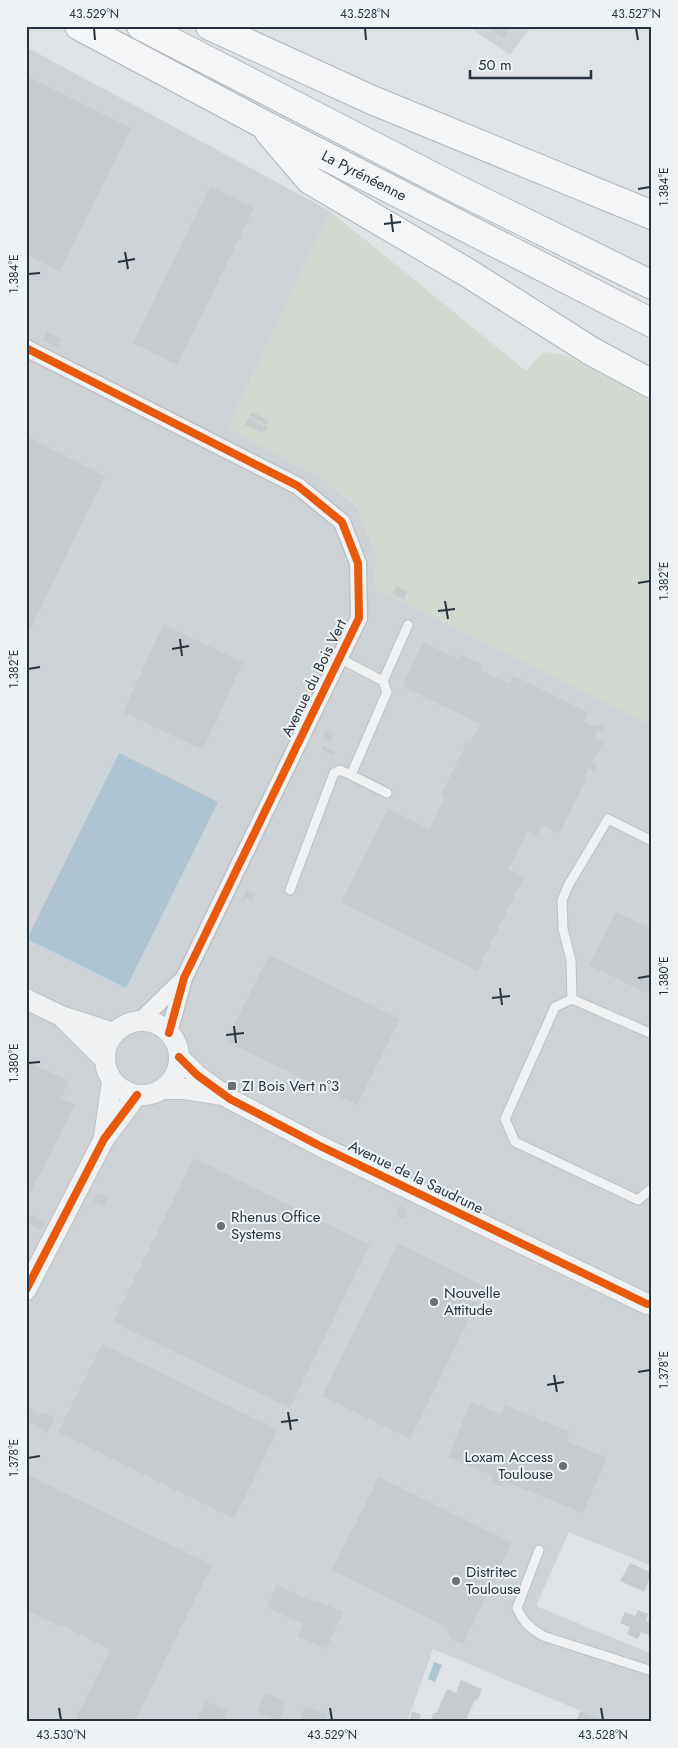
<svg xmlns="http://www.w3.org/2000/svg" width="678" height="1748" font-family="Jost,sans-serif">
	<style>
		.built { fill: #ced3d8 }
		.green { fill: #d2d9d0 }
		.water { fill: #aec4d0 }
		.building { fill: #c8cbcd }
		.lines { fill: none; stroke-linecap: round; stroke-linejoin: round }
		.service-casing { stroke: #bec1c3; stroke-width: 11 }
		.minor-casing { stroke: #bec1c3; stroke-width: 19 }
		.tertiary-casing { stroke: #bec1c3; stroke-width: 22 }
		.motorway-casing { stroke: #b2b6ba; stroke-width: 30 }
		.service { stroke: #eff1f2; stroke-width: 9 }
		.minor { stroke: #eff1f2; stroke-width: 16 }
		.tertiary { stroke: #eff1f2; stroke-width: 20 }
		.motorway { stroke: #f4f5f6; stroke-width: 28 }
		.cycleway-casing { stroke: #edf2f5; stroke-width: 11 }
		.cycleway { stroke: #e8590c; stroke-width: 8 }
		.ticks { fill: none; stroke: #27333e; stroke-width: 2 }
		.poi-dot { fill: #687178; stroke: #edf2f5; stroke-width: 2 }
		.labels { text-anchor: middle; stroke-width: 4; stroke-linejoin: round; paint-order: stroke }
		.street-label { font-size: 15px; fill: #27333e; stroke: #edf2f5 }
		.poi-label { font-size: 15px; fill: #27333e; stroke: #edf2f5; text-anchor: start }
		.neatline { fill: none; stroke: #27333e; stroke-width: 2 }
		.ticks-label { font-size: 12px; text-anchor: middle; fill: #27333e }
	</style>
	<rect width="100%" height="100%" fill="#e0e3e5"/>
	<!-- built -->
	<path class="built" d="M468,26H532L510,55Z
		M26,47L330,211L228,428L323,479L358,507L376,555L375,588L652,725V1566L569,1532L536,1606L652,1654V1722H607L433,1649L407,1722H26Z"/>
	<!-- green -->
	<path class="green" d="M330,211L526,371L539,356L546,352L568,356L652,402V725L375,588L376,555L358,506L323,479L228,428Z"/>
	<!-- water -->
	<path class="water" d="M119,753L218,802L126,988L27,939Z
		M434,1662L442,1665L435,1682L428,1679Z"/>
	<!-- building -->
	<path class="building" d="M484,26H511L504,38Z
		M26,76L131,128L60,271L26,255Z
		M210,186L254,208L177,365L133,343Z
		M47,331L62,339L58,348L42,340Z
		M252,412L269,421L267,425L250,417Z
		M249,418L267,427L263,433L245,425Z
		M26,436L105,476L26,638Z
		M397,586L408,592L404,600L392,594Z
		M163,625L243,662L203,750L123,712Z
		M423,642L458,659L461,654L483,665L480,670L509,684L513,676L524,681L521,690L525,681L588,713L584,721L595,727L597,724L605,728L603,732L598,730L595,737L604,741L592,763L597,765L593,771L589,769L585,777L587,778L559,834L542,825L537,835L528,831L508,869L524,877L477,971L341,902L388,809L429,829L445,797L441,795L467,742L470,744L480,724L402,686Z
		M326,729L335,733L330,742L322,738Z
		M323,746L336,752L334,756L321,749Z
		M247,889L256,893L252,901L245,897L243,902L241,901Z
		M616,912L652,929V996L589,965Z
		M269,955L400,1019L357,1105L226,1041Z
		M26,1061L69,1081L61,1098L75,1105L26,1201Z
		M194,1158L370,1245L290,1408L113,1322Z
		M98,1192L108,1197L103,1207L93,1201Z
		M400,1206L408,1210L404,1219L396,1215Z
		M31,1214L45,1221L41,1230L26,1223Z
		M398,1243L485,1287L410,1439L322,1396Z
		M102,1344L278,1430L234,1519L58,1432Z
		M471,1402L501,1414L505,1405L570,1432L566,1441L607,1458L583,1513L504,1481L502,1486L491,1482L493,1476L448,1457Z
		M26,1405L31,1407L34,1413L40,1415L42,1412L55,1418L47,1433L29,1422L26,1423Z
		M26,1474L212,1565L134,1722H74L110,1650L62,1625L61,1627L26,1610Z
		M379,1477L512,1543L463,1644L450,1638L446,1627L332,1570Z
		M630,1563L652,1573L644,1592L620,1581Z
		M277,1585L313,1602L315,1600L343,1612L326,1649L297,1636L303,1624L267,1607Z
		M638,1610L648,1614L646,1621L652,1624L650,1635L641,1632L638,1639L627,1634L630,1627L620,1623L625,1612L635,1616Z
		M461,1680L482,1689L477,1701L475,1700L465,1722H430L434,1712L436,1714L447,1689L456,1693Z
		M265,1693L286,1701L279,1722L257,1713Z
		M205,1701L227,1710L224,1717L230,1720L229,1722H201L202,1720L198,1718Z
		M305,1706L327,1714L324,1722H299Z
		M412,1711L421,1715L419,1722H409Z
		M580,1711L603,1720L602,1722H584L577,1719Z"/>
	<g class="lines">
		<defs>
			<path id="service" d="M339,658L383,681L408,625
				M351,775L387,793
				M290,890L334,773L340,770L351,775L387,692L383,681
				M572,999L571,960L563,929L562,900L569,884L608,819L652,841
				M652,1034L572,999L555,1007L505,1119L515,1142L638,1200L652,1188
				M539,1550L517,1608C523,1622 530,1628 543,1636L652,1671"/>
			<path id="minor" d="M26,348L298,486L342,522L358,563L359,618L184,978L169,1033
				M140,1021L182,980"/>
			<path id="tertiary" d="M26,999L61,1016L114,1033
				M63,1018L104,1059
				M105 1058a37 37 0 1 1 74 0a37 37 0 1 1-74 0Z
				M179,1057L197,1075L230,1099L320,1146L647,1304H652
				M163,1089H184L223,1095
				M104,1137L112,1081
				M26,1290L104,1139L137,1095"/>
			<g id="motorway">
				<path id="s1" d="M79,26L261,123L652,323"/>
				<path d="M141,26L461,191L652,285"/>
				<path d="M210,26L372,100L652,215"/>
				<path d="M269,132L310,180L468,273L591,351L652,384"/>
			</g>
		</defs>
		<!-- service casing -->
		<use href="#service" class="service-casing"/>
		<!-- minor casing -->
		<use href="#minor" class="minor-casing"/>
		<!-- tertiary casing -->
		<use href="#tertiary" class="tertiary-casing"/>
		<!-- motorway casing -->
		<use href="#motorway" class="motorway-casing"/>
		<!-- service -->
		<use href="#service" class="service"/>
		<!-- minor -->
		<use href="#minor" class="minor"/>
		<!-- tertiary -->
		<use href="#tertiary" class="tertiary"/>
		<!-- motorway -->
		<use href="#motorway" class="motorway"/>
		<defs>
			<path id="cycleway" d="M26,348L298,486L342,522L358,563L359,618L184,978L169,1033
				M179,1057L197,1075L230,1099L320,1146L647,1304H652
				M26,1290L104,1139L137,1095"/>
		</defs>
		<!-- cycleway casing -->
		<use href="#cycleway" class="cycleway-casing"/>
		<!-- cycleway -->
		<use href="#cycleway" class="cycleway"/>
	</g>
	<!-- ticks -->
	<path class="ticks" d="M94,28L95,40M365,28L366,40M636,28L638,40M638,189L650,187M391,214L393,232M384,224L401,222M125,252L128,269M118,262L135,259M28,274L40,273M638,583L650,581M445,601L448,619M438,611L455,609M180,639L182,656M172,649L189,646M28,669L40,667M638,978L650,976M500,988L502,1005M492,998L510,996M234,1026L236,1043M226,1035L244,1033M28,1063L40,1062M638,1372L650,1370M554,1375L557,1392M547,1385L564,1382M288,1412L291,1430M281,1422L298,1420M28,1458L40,1456M59,1708L61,1720M330,1708L332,1720M601,1708L603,1720"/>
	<!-- markers -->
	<g class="poi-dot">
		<rect x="227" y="1081" width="10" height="10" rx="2.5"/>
		<circle cx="221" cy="1226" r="5"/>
		<circle cx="434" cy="1302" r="5"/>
		<circle cx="563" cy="1466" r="5"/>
		<circle cx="456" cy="1581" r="5"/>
	</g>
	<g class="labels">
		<!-- street labels -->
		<g class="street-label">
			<text dy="5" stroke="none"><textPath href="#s1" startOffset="322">La Pyrénéenne</textPath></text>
			<text transform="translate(314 678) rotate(-64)" y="5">Avenue du Bois Vert</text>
			<text transform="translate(416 1177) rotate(26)" y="5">Avenue de la Saudrune</text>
		</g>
		<!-- poi labels -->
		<g class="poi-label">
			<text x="242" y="1091">ZI Bois Vert n°3</text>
			<text x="231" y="1222">Rhenus Office<tspan x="231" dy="17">Systems</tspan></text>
			<text x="444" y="1298">Nouvelle<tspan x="444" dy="17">Attitude</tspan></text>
			<text x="553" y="1462" text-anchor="end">Loxam Access<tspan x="553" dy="17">Toulouse</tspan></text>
			<text x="466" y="1577">Distritec<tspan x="466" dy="17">Toulouse</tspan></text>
		</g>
	</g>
	<!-- border -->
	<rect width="678" height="1748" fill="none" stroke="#edf2f5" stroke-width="55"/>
	<!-- scale -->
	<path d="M470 70v8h121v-8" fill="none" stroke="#27333e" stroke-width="2.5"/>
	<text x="478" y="70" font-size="15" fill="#27333e" stroke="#edf2f5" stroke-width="4" paint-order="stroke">50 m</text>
	<rect x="28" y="28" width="622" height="1692" class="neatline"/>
	<g class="ticks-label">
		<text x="94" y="18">43.529°N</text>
		<text x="365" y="18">43.528°N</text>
		<text x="636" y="18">43.527°N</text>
		<text transform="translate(664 187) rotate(-90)" y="4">1.384°E</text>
		<text transform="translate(14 274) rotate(-90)" y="4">1.384°E</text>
		<text transform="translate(664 581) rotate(-90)" y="4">1.382°E</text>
		<text transform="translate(14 669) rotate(-90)" y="4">1.382°E</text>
		<text transform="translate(664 976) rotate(-90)" y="4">1.380°E</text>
		<text transform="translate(14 1063) rotate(-90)" y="4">1.380°E</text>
		<text transform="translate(664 1370) rotate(-90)" y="4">1.378°E</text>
		<text transform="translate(14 1458) rotate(-90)" y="4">1.378°E</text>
		<text x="61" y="1739">43.530°N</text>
		<text x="332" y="1739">43.529°N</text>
		<text x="603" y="1739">43.528°N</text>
	</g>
</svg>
